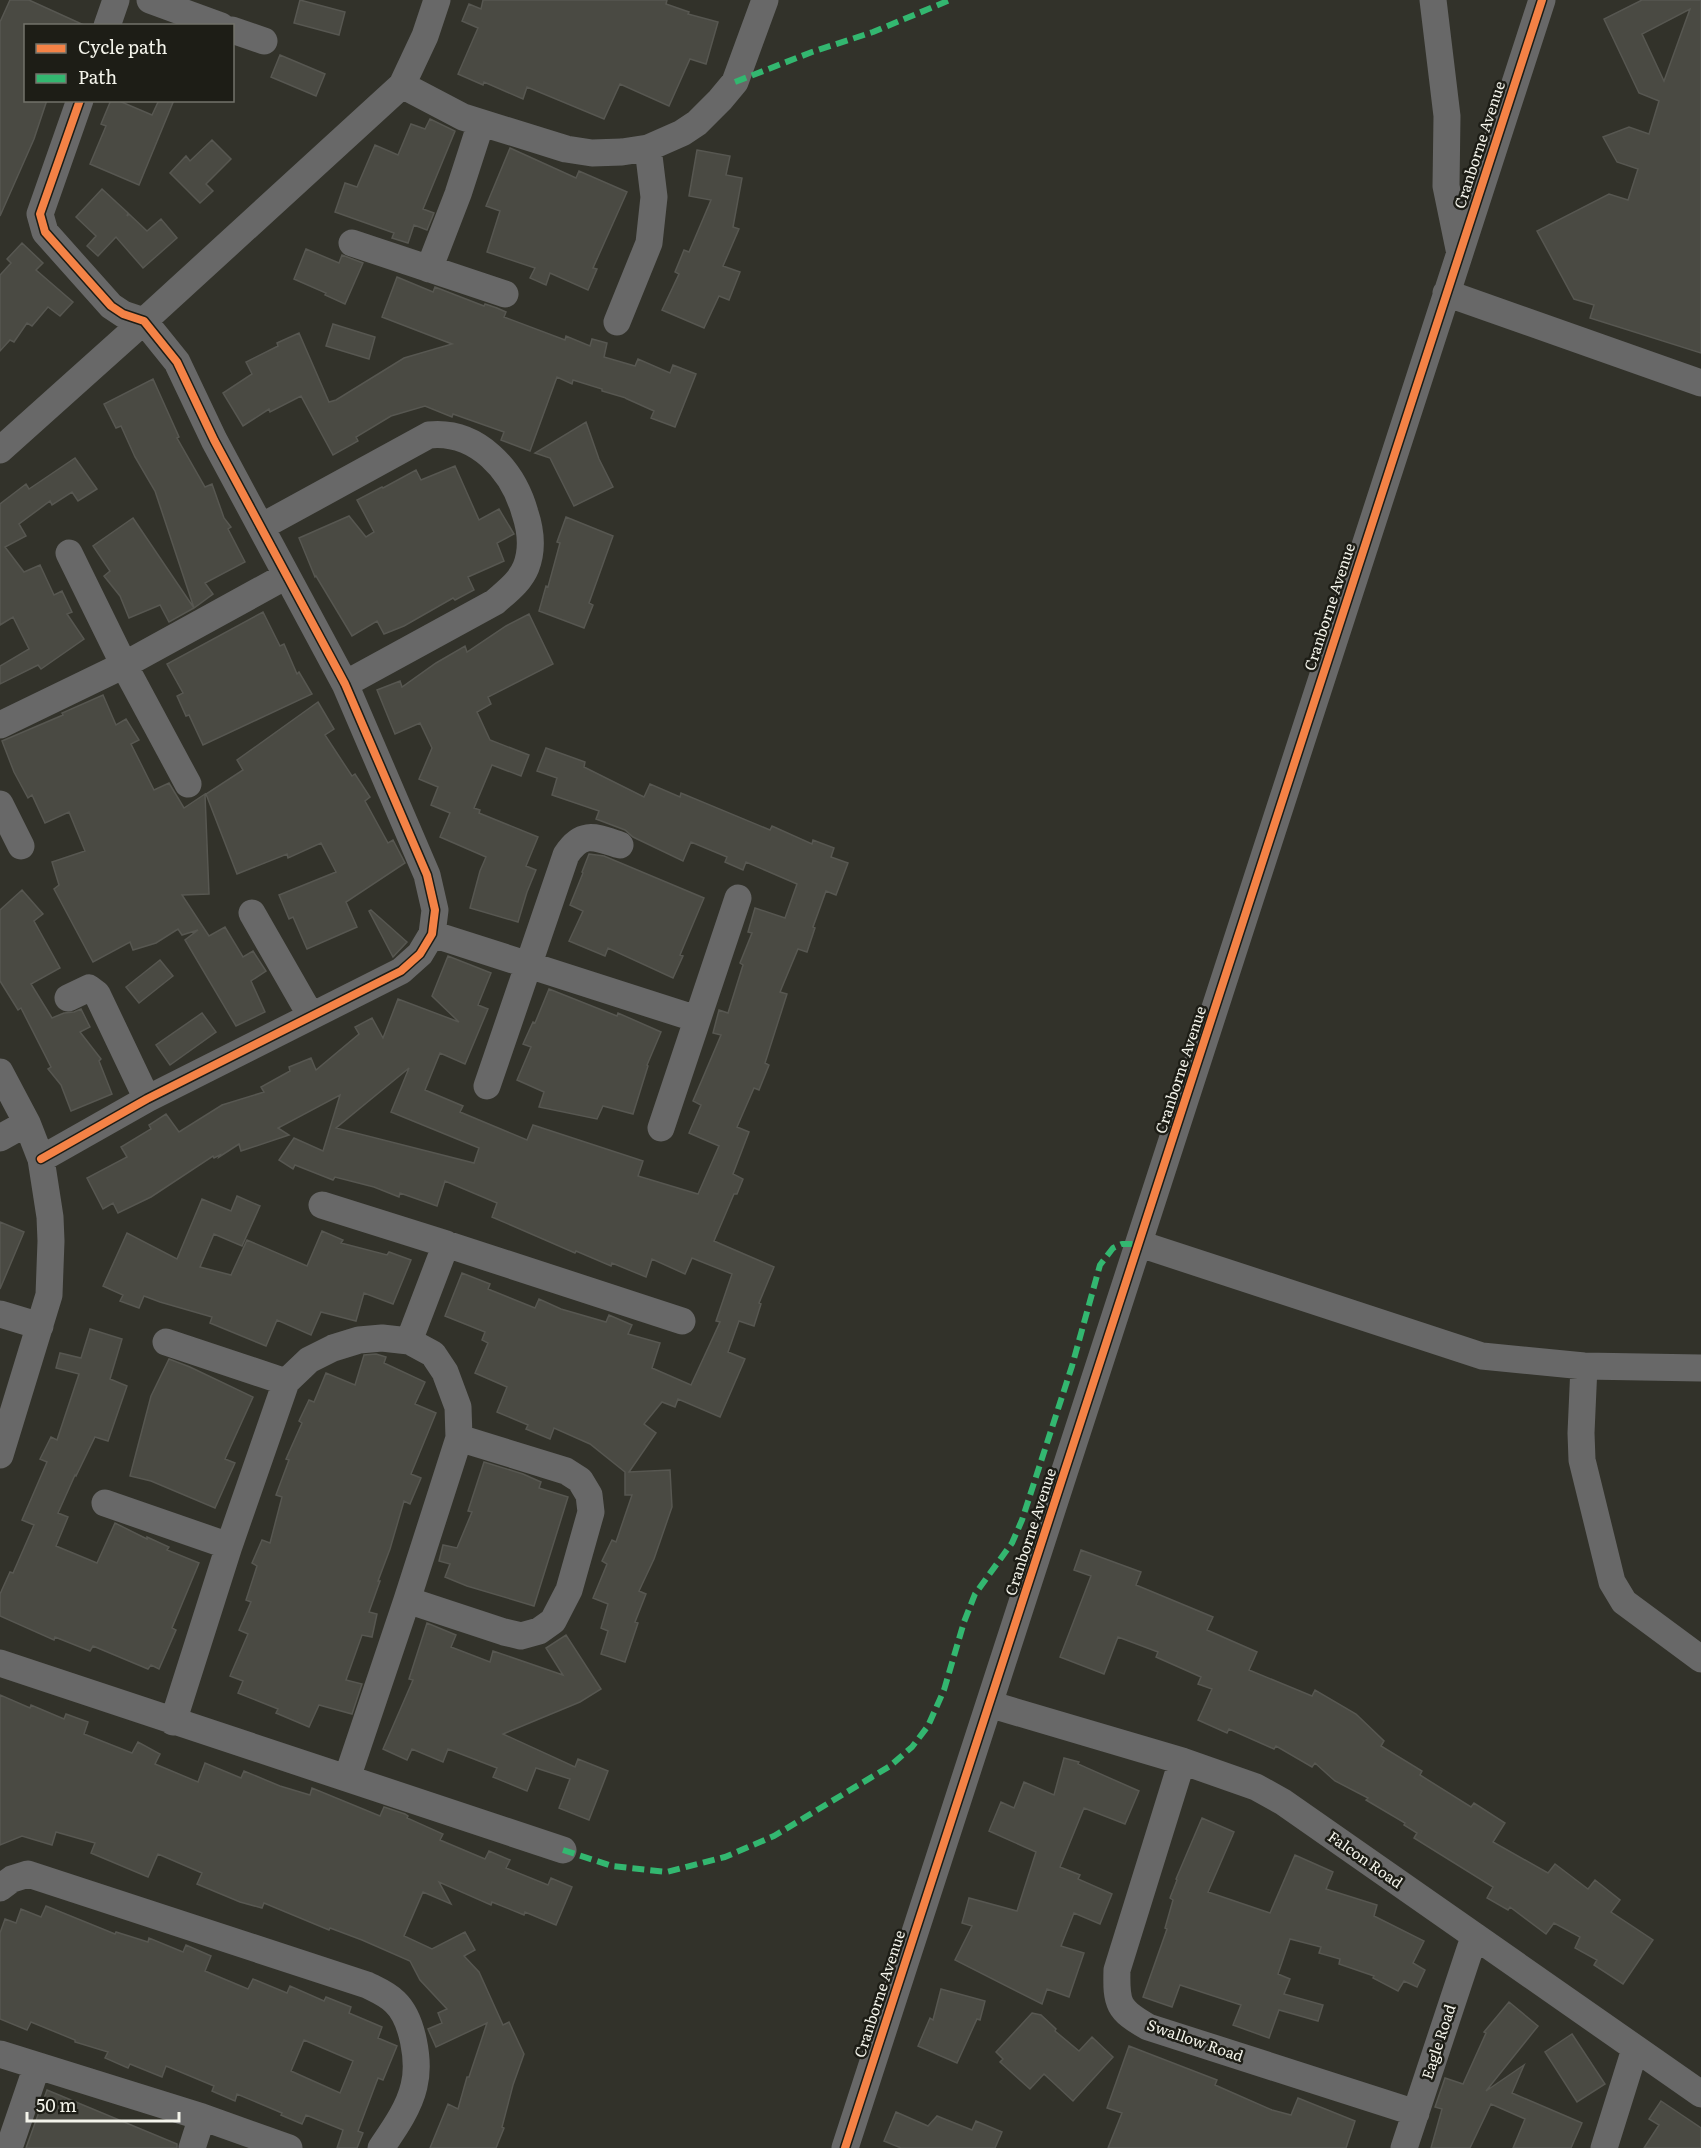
<svg xmlns="http://www.w3.org/2000/svg" width="1701" height="2148" font-family="Literata,serif">
	<style>
		.building { fill: #4a4a43; stroke: #575751; stroke-width: 1.5; fill-rule: evenodd }
		.lines { fill: none; stroke-linecap: round; stroke-linejoin: round }
		.minor { stroke: #686868; stroke-width: 27 }
		.quiet { stroke: #33b770; stroke-width: 6; stroke-dasharray: 12 6; stroke-linecap: butt }
		.cycleway-casing { stroke: #1d1d16; stroke-width: 11 }
		.cycleway { stroke: #f48246; stroke-width: 8 }
		.labels { text-anchor: middle; stroke-width: 5; stroke-linejoin: round; paint-order: stroke }
		.street-label { font-size: 15px; fill: #f4f4eb; stroke: #1d1d16 }
	</style>
	<rect width="100%" height="100%" fill="#32322a"/>
	<!-- building -->
	<path class="building" d="M10,0H29L86,26H26V100H47L34,139L0,216V22Z
		M300,0L345,12L339,35L294,23Z
		M483,0H667L666,4L689,12L688,14L718,22L706,64L690,59L669,106L620,84L604,119L527,87L523,99L484,82L483,85L458,74L478,28L462,21L469,4L481,9Z
		M1642,0H1701V353L1590,318L1594,305L1574,299L1537,231L1609,194L1628,200L1638,169L1617,162L1603,137L1629,127L1649,134L1659,101L1639,93L1604,19ZM1690,9L1664,81L1642,34Z
		M280,55L325,74L316,96L271,77Z
		M111,100H117L152,115L159,100H174L139,185L90,164L106,126L101,124Z
		M430,119L455,131L423,209L434,213L427,230L414,225L408,243L392,238L394,233L335,212L345,183L357,187L375,145L398,155L411,124L425,129Z
		M212,140L231,159L206,184L213,191L200,203L170,173L186,156L190,161Z
		M510,148L576,178L579,171L627,192L593,268L597,269L588,290L550,273L546,285L530,278L535,268L487,252L500,211L486,206Z
		M697,150L730,156L726,175L742,178L733,227L739,229L723,266L740,272L729,300L719,296L704,328L662,310L679,274L675,272L684,250L689,252L711,200L689,196Z
		M102,189L128,213L127,216L129,214L147,231L161,219L177,238L143,268L116,237L98,256L87,246L96,236L76,217Z
		M22,243L43,263L36,270L73,302L60,316L48,307L32,326L27,323L14,342L10,340L0,351V275L11,263L7,259Z
		M306,249L339,263L342,255L363,263L345,304L325,295L326,293L294,279Z
		M397,277L433,292L435,287L484,306L485,304L497,308L506,312L504,317L565,340L566,336L590,346L592,339L607,343L604,357L635,366L638,359L670,373L673,365L696,374L675,427L651,418L654,411L625,398H626L602,391V389L573,380L572,384L557,377L530,451L501,440L504,432L453,414L452,417L425,406L391,416L356,437L358,441L333,455L301,396L270,412L269,409L243,426L223,393L252,374L246,362L278,346L277,343L299,333L329,402L336,400L404,358L452,344L382,317Z
		M333,324L375,337L369,359L326,346Z
		M153,379L179,437L177,438L205,487L212,484L224,518L231,527L228,529L245,562L205,583L213,594L194,608L155,491L135,457L121,426L116,428L104,404Z
		M586,422L599,459L613,487L574,506L550,458L535,453Z
		M75,458L97,489L78,501L72,492L52,505L50,501L19,524L26,536L5,547L24,572L40,565L54,595L62,591L72,612L67,614L84,639L41,669L38,665L0,684V666L29,649L13,617L0,625V504L26,484L29,489Z
		M455,466L479,520L499,509L514,534L497,543L504,561L468,577L474,590L455,600L453,598L404,626L384,634L377,621L352,636L316,576L315,577L299,538L349,516L366,537L374,532L357,500L382,487L383,488L416,470L421,480Z
		M566,517L613,536L589,603L593,605L584,628L539,611L546,586L548,587L560,543L557,542Z
		M133,518L194,608L169,622L160,605L129,618L120,596L104,576L110,571L93,546Z
		M263,612L280,646L284,644L297,674L299,672L312,694L203,745L189,715L186,716L177,696L183,693L167,664Z
		M529,614L553,664L488,697L491,704L477,712L490,740L529,755L521,776L492,765L474,808L480,810L479,813L538,837L526,866L536,870L527,892L518,922L470,908L480,871L486,857L440,837L450,813L431,805L438,787L419,779L432,748L420,723L395,734L377,690L400,681L402,687L436,663L465,646L467,652L506,626Z
		M103,695L116,725L126,719L139,740L131,744L154,790L169,783L184,808L205,794L209,894L182,895L209,936L225,927L243,957L253,951L266,971L251,981L265,1012L236,1026L185,940L198,930L182,935L178,929L156,943L133,950L130,942L93,962L54,889L59,885L52,862L85,851L69,812L45,823L32,795L28,798L14,772L2,741L63,715L62,713Z
		M318,702L334,729L325,735L352,776L355,774L370,797L365,801L388,843L393,840L405,863L346,902L357,927L307,949L293,917L289,919L279,895L336,872L321,843L288,858L287,854L237,874L206,794L243,770L237,760Z
		M546,748L585,762L584,767L644,797L650,784L680,797L681,793L770,830L772,826L812,844L813,840L834,848L831,857L848,863L836,895L826,891L813,927L815,928L807,952L798,949L780,992L787,994L765,1063L769,1065L759,1090L754,1088L737,1127L749,1132L733,1174L743,1179L737,1194H734L714,1241L774,1267L759,1303L761,1304L754,1326L739,1321L728,1352L745,1359L720,1417L678,1399L675,1407L662,1402L644,1424L656,1433L629,1472L670,1470L672,1507L654,1559L639,1591L646,1594L635,1622L638,1623L625,1662L601,1654L608,1631L601,1628L608,1604L593,1598L607,1564L602,1561L612,1540L616,1542L632,1495H625V1472L590,1444L554,1428L550,1439L526,1429L528,1425L497,1412L507,1387L475,1373L488,1343L482,1340L485,1332L445,1316L462,1273L490,1284L488,1289L535,1308L539,1299L561,1309L606,1322L609,1315L632,1325L628,1334L660,1343L652,1368L691,1385L720,1322L716,1321L732,1274L692,1258L685,1274L652,1259L646,1277L612,1263L611,1266L576,1251L575,1253L492,1217L497,1203L445,1181L437,1206L400,1193L399,1197L374,1187L335,1177L333,1180L295,1165L293,1169L279,1160L294,1138L323,1151L340,1095L278,1128L289,1135L241,1151L239,1144L219,1157L220,1155L214,1158L213,1156L151,1197L118,1213L113,1203L103,1209L87,1178L127,1157L121,1147L151,1129L149,1125L166,1114L179,1132L222,1105L264,1092L261,1087L290,1071L289,1067L311,1058L316,1070L359,1034L355,1027L372,1018L383,1038L398,999L459,1022L432,996L448,956L491,973L478,1005L488,1009L465,1064L440,1053L425,1090L463,1106L460,1112L527,1140L533,1125L643,1161L638,1176L698,1194L719,1146L689,1133L701,1105L693,1101L721,1035L713,1033L719,1010L728,1013L743,965L740,963L752,933L748,932L755,908L785,918L797,884L746,862L743,870L725,862L727,857L691,842L683,861L633,837L625,830L596,819L599,811L552,795L557,778L537,771ZM409,1068L391,1112L479,1148L474,1163L336,1128Z
		M589,854L604,856L704,898L680,955L683,956L673,978L608,948L605,956L569,941L583,911L570,905L583,873L582,872Z
		M22,890L43,914L34,921L60,968L31,984L52,1018L64,1013L74,1012L81,1009L90,1027L80,1032L101,1059L99,1061L112,1094L71,1111L61,1085L48,1069L51,1067L21,1008L18,1010L0,981V910Z
		M371,910L407,942L393,957L369,911Z
		M160,960L173,976L139,1003L126,987Z
		M549,989L617,1016L618,1013L661,1032L647,1065L648,1066L633,1114L603,1106L597,1119L539,1107L544,1092L517,1080L531,1047L523,1044L533,1022L535,1023Z
		M202,1013L216,1032L170,1065L156,1045Z
		M237,1196L260,1206L242,1246L214,1234L200,1267L231,1275L247,1240L307,1266L322,1231L343,1240L341,1243L387,1255L389,1252L411,1260L393,1304L364,1293L356,1321L321,1312L311,1335L277,1320L266,1346L210,1323L212,1317L160,1302L144,1296L139,1308L120,1301L123,1295L103,1286L127,1233L177,1259L202,1199L231,1211Z
		M0,1222L24,1232L0,1289Z
		M90,1329L122,1339L110,1379L127,1386L108,1441L95,1437L76,1476L75,1475L58,1513L68,1517L56,1546L97,1563L115,1523L147,1539V1537L169,1547L167,1550L199,1563L172,1628L176,1630L159,1669L151,1665L148,1669L93,1646L90,1651L55,1637L54,1640L0,1616V1594L10,1572L13,1573L34,1525L22,1520L47,1462L40,1459L51,1437L57,1440L79,1374L56,1368L60,1353L81,1358Z
		M376,1354L386,1357L384,1363L425,1382L415,1404L436,1413L411,1474L421,1478L410,1504L404,1501L390,1549L378,1581H380L369,1612L377,1614L372,1637L362,1635L346,1680L362,1684L352,1714L319,1705L309,1727L276,1713L278,1709L238,1693L243,1681L230,1676L248,1634L239,1630L251,1602L246,1600L257,1566L252,1563L262,1540L270,1543L282,1497L276,1495L289,1460L286,1459L302,1423L299,1421L309,1400L314,1402L326,1373L355,1385L364,1355Z
		M169,1359L190,1367L253,1397L225,1459L235,1463L215,1508L151,1481L130,1476L151,1396Z
		M484,1462L523,1474L541,1482L539,1488L568,1497L534,1606L467,1586L445,1577L450,1564L439,1561L443,1545L457,1548L472,1512L468,1511Z
		M1081,1550L1141,1572L1136,1585L1213,1617L1207,1630L1257,1652L1249,1670L1312,1696L1315,1690L1356,1714L1384,1741L1381,1746L1422,1771L1420,1775L1471,1807L1474,1803L1505,1823L1493,1842L1548,1873L1555,1864L1588,1889L1595,1880L1620,1900L1611,1912L1653,1940L1623,1984L1594,1965L1597,1960L1575,1948L1580,1937L1554,1923L1546,1934L1510,1907L1508,1910L1487,1898L1493,1887L1414,1838L1417,1833L1404,1825L1405,1823L1366,1800L1368,1798L1335,1781L1315,1763L1312,1767L1276,1746L1274,1749L1229,1729L1227,1733L1198,1720L1212,1689L1198,1684L1201,1677L1156,1657L1158,1652L1118,1637L1104,1674L1060,1657L1091,1576L1074,1570Z
		M427,1623L456,1635L451,1647L490,1662L493,1651L563,1675L546,1648L566,1635L601,1689L580,1702L503,1734L575,1767L578,1759L608,1771L589,1820L559,1808L570,1779L536,1768L527,1791L493,1777L497,1768L448,1749L443,1762L412,1749L407,1760L383,1749L413,1680L409,1679Z
		M0,1695L30,1708L31,1705L64,1719L66,1714L88,1722L84,1734L132,1753L138,1742L160,1754L155,1764L198,1782L205,1763L241,1778L244,1771L280,1786L310,1795L312,1788L380,1816L384,1807L405,1814L408,1816L407,1818L443,1834L440,1840L485,1859L489,1851L510,1860L506,1868L548,1885L551,1878L572,1887L556,1925L525,1912L524,1915L492,1902L491,1905L439,1882L451,1904L423,1892L404,1936L432,1949L465,1932L475,1950L464,1956L479,1972L503,2025L509,2022L524,2054L513,2085L502,2127L504,2128L496,2148H430L448,2104L458,2109L467,2077H469L487,2023L436,2047L428,2029L442,2023L438,2013L447,2009L420,1980L410,1961L362,1940L330,1928L329,1930L264,1903L262,1908L240,1902L197,1884L202,1873L158,1854L148,1877L91,1853L95,1843L56,1832L52,1845L22,1836L0,1845Z
		M1064,1758L1079,1762L1078,1764L1139,1791L1125,1824L1084,1808L1060,1867L1080,1875L1078,1879L1112,1894L1100,1924L1074,1913L1061,1946L1084,1953L1069,1997L1047,1989L1042,2004L955,1960L972,1926L962,1923L969,1898L1017,1911L1036,1852L989,1831L1001,1802L1014,1808L1024,1782L1054,1795Z
		M1202,1818L1234,1832L1208,1892L1270,1913L1295,1855L1333,1872L1326,1889L1377,1905L1374,1916L1424,1941L1413,1963L1425,1970L1417,1987L1404,1981L1398,1991L1373,1978L1374,1976L1339,1964L1340,1959L1319,1953L1321,1947L1290,1939L1278,1974L1290,1979L1284,1994L1323,2005L1318,2021L1279,2010L1269,2038L1233,2025L1241,2005L1180,1985L1172,2007L1143,1997L1167,1929L1165,1928L1173,1900L1170,1898L1177,1880L1176,1879Z
		M46,1906L115,1934L116,1932L148,1942L149,1938L183,1952L186,1945L211,1956L205,1971L248,1989L253,1979L287,1993L290,1986L324,2001L326,1997L351,2007L349,2013L382,2027L378,2038L397,2046L383,2080L378,2078L358,2131L363,2133L357,2148H337L343,2130L306,2115L302,2124L281,2115L282,2113L237,2094L235,2101L212,2091L214,2086L166,2066L162,2077L130,2064L128,2068L105,2058L108,2052L75,2042V2040L31,2022L27,2030L0,2019V1933L5,1919L16,1923L21,1909L41,1917ZM304,2040L353,2061L340,2093L291,2071Z
		M941,1989L985,2001L980,2020L977,2019L957,2063L918,2046L930,2018L933,2020Z
		M1509,2002L1538,2026L1486,2091L1524,2065L1512,2093L1582,2123L1571,2148H1513L1525,2119L1491,2104L1470,2148H1431L1442,2109L1435,2107L1445,2078L1463,2084L1486,2033L1484,2032Z
		M1032,2013L1041,2015L1056,2029L1055,2031L1079,2051L1092,2037L1113,2057L1073,2101L1044,2074L1030,2089L1000,2062L1003,2059L996,2052Z
		M1572,2034L1605,2084L1577,2102L1545,2052Z
		M1129,2046L1217,2080L1215,2085L1272,2110L1291,2115L1298,2098L1355,2121L1346,2148H1108L1122,2113L1107,2108Z
		M47,2090L177,2144V2148H26Z
		M1661,2101L1701,2128V2148H1644L1659,2125L1649,2119Z
		M896,2112L928,2126L937,2116L972,2130L976,2121L1002,2132L995,2148H901L884,2141Z"/>
	<g class="lines">
		<!-- minor -->
		<path class="minor" d="M150,0L221,26
			M1433,0L1447,116L1446,186L1459,249
			M107,26L116,0
			M232,30L264,41
			M402,85L463,117L566,149L592,153L622,152L648,148L682,133L697,123L720,100L735,82L765,0
			M352,243L505,294
			M429,269L458,194L481,123
			M1446,293L1701,383
			M617,322L649,243L654,197L648,148
			M0,450L144,321L402,85L425,36L437,0
			M261,527L429,435C477,430 513,470 525,513C531,531 533,549 526,567C520,582 506,592 495,602L345,684
			M69,553L124,665L188,784
			M0,725L124,665L286,576
			M0,804L21,846
			M252,913L311,1016
			M432,934L697,1019
			M68,998L89,988L97,994L147,1099
			M0,1072L27,1123L41,1159L50,1217L51,1241L49,1295L0,1455
			M487,1086L566,855C582,830 595,837 620,845
			M661,1128L738,898
			M0,1138L27,1123
			M41,1159L147,1099L401,971L420,954L432,934L435,910L427,875L345,684L214,440L177,362L144,321L123,314L111,306L45,232L40,214L80,100
			M322,1205L446,1244L409,1341
			M446,1244L682,1321
			M1140,1244L1482,1356L1584,1366L1701,1368
			M0,1314L40,1326
			M166,1342L286,1382
			M1584,1366L1581,1433L1582,1460L1612,1582L1624,1602L1701,1659
			M105,1503L229,1546
			M407,1600L504,1632L521,1636L539,1631L553,1621L569,1590L591,1512L589,1495L580,1480L566,1471L459,1438
			M0,1663L563,1850
			M989,1704L1182,1761L1256,1787L1283,1802L1701,2094
			M173,1722L229,1546L286,1382L309,1360L333,1348L359,1340L382,1338L409,1341L433,1354L445,1372L458,1407L459,1438L407,1600L347,1778
			M1182,1761L1117,1970C1116,2004 1118,2010 1148,2027L1416,2113
			M0,1888L12,1879L28,1874L367,1985C377,1990 387,1994 395,2002C413,2019 420,2062 414,2086C409,2108 394,2129 381,2148
			M0,2054L202,2117L289,2148
			M9,2148L37,2066
			M192,2148L202,2117
			M845,2148L1542,0
			M1404,2148L1474,1937
			M1604,2148L1635,2049"/>
		<!-- quiet -->
		<path class="quiet" d="M735,82L812,52L873,32L950,0
			M563,1850L612,1866L667,1872L725,1857L774,1836L890,1766L912,1747L928,1726L944,1690L964,1622L975,1594L1012,1543L1022,1520L1072,1366L1100,1265L1113,1248L1122,1244H1140"/>
		<defs>
			<path id="cycleway" d="M41,1159L147,1099L401,971L420,954L432,934L435,910L427,875L345,684L214,440L177,362L144,321L123,314L111,306L45,232L40,214L80,100
				M845,2148L1542,0"/>
		</defs>
		<!-- cycleway casing -->
		<use href="#cycleway" class="cycleway-casing"/>
		<!-- cycleway -->
		<use href="#cycleway" class="cycleway"/>
	</g>
	<g class="labels">
		<!-- street labels -->
		<g class="street-label">
			<text transform="translate(1480 145) rotate(-72)" y="5">Cranborne Avenue</text>
			<text transform="translate(1330 607) rotate(-72)" y="5">Cranborne Avenue</text>
			<text transform="translate(1181 1070) rotate(-72)" y="5">Cranborne Avenue</text>
			<text transform="translate(1031 1532) rotate(-72)" y="5">Cranborne Avenue</text>
			<text transform="translate(1365 1860) rotate(35)" y="5">Falcon Road</text>
			<text transform="translate(880 1994) rotate(-72)" y="5">Cranborne Avenue</text>
			<text transform="translate(1195 2041) rotate(19)" y="5">Swallow Road</text>
			<text transform="translate(1439 2042) rotate(-72)" y="5">Eagle Road</text>
		</g>
	</g>
	<!-- legend -->
	<rect x="24" y="24" width="210" height="78" fill="#1d1d16" stroke="#73736b" stroke-width="1.5"/>
	<rect x="36" y="44" width="30" height="9" fill="#f48246" stroke="#73736b" stroke-width="1.5"/>
	<text x="78" y="54" font-size="18" fill="#f4f4eb">Cycle path</text>
	<rect x="36" y="74" width="30" height="9" fill="#33b770" stroke="#73736b" stroke-width="1.5"/>
	<text x="78" y="84" font-size="18" fill="#f4f4eb">Path</text>
	<!-- scale -->
	<path d="M27 2112v9h152v-9" fill="none" stroke="#f4f4eb" stroke-width="3"/>
	<text x="36" y="2112" font-size="18" fill="#f4f4eb" stroke="#1d1d16" stroke-width="4.5" paint-order="stroke">50 m</text>
</svg>
